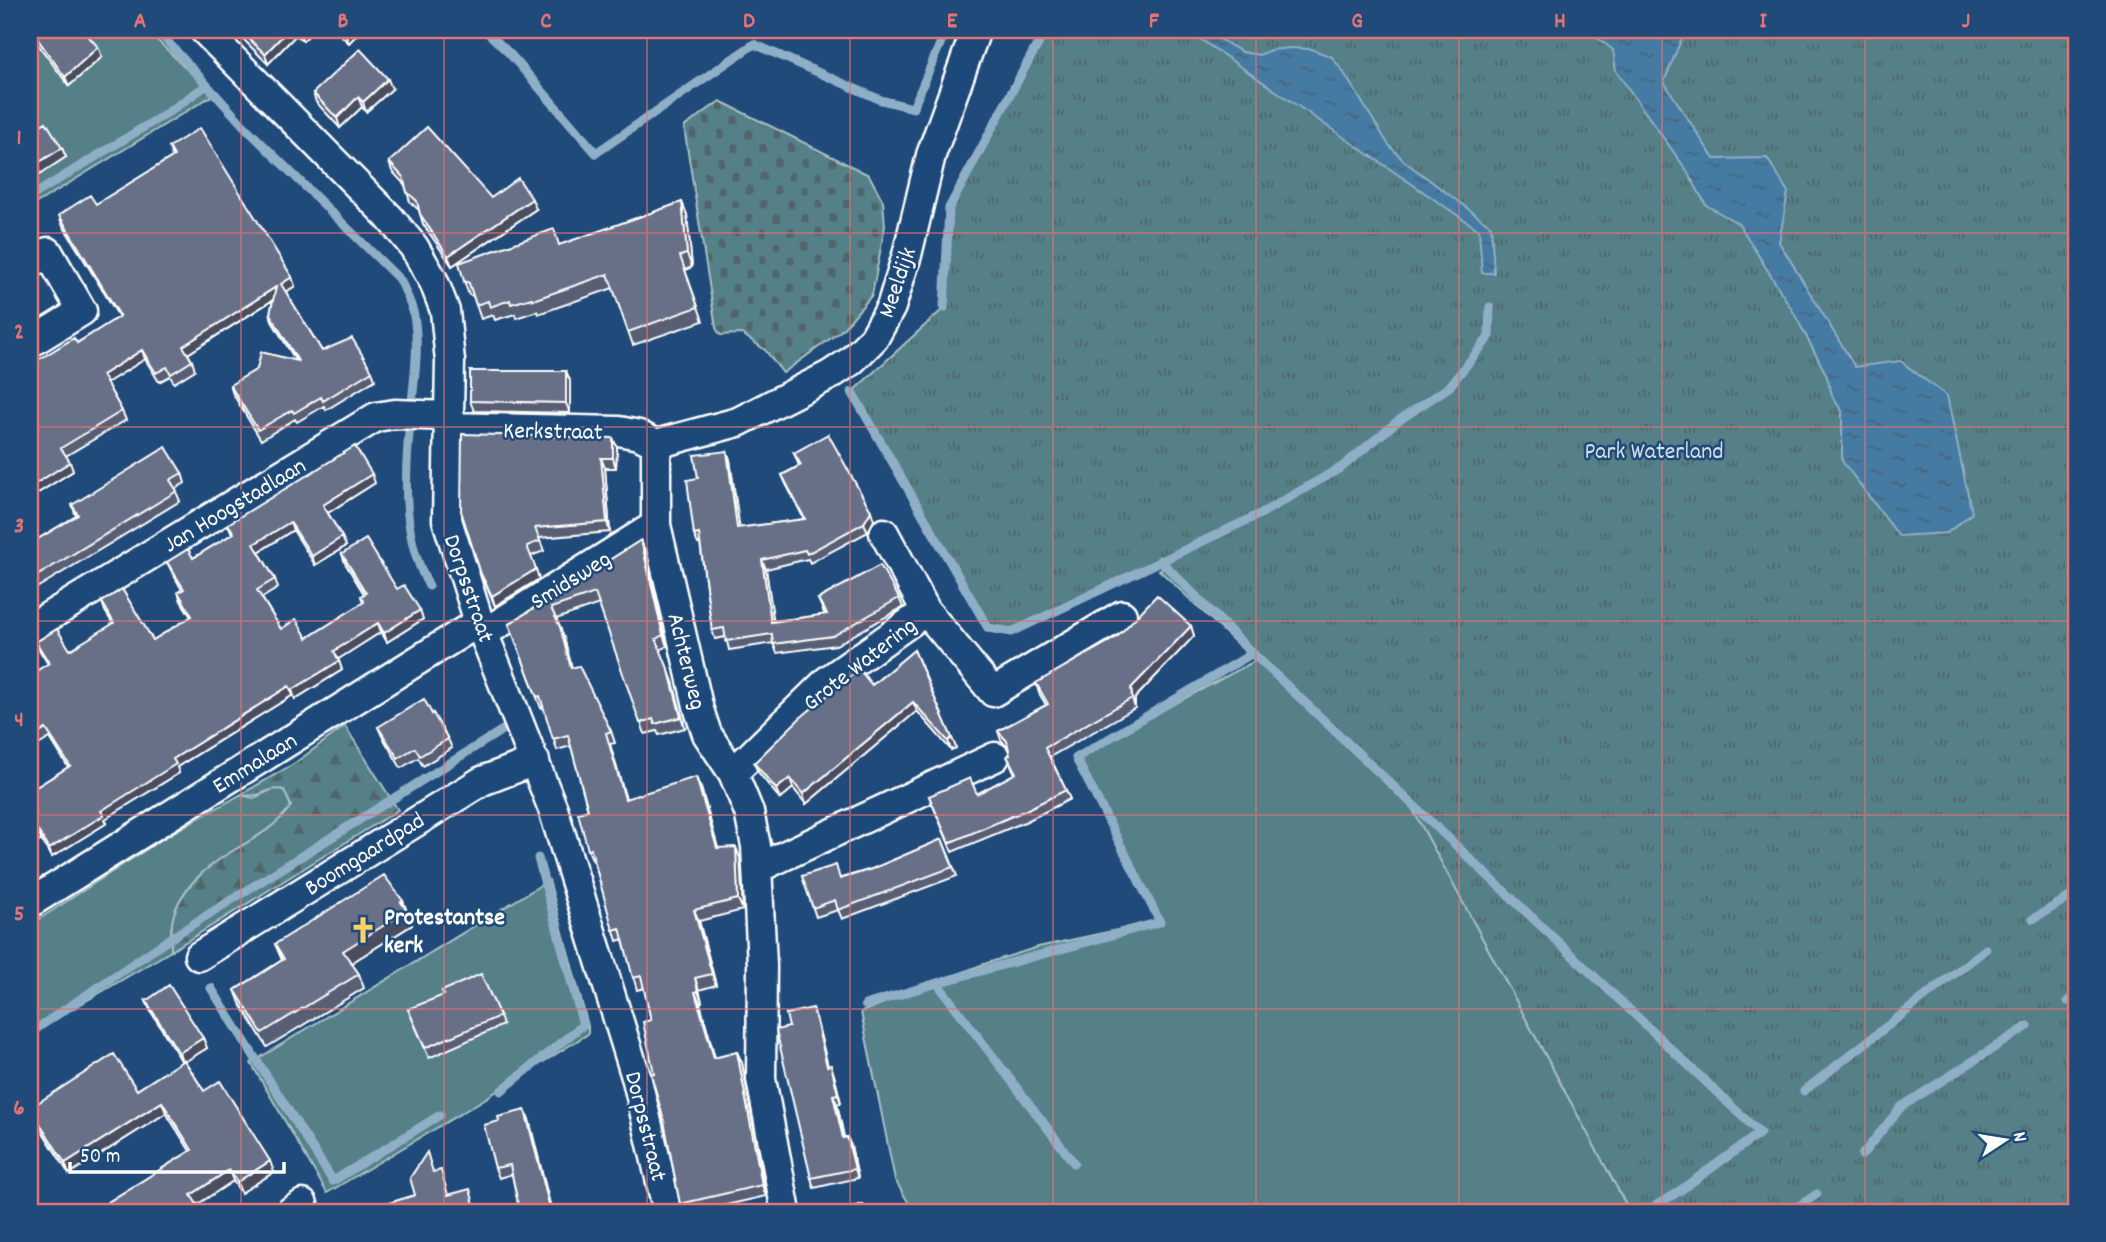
<svg xmlns="http://www.w3.org/2000/svg" width="2106" height="1242" font-family="Dekko,sans-serif">
	<style>
		.grass { fill: #558088; stroke: #aac0c4; stroke-width: 2 }
		.forest { fill: url(#forest-firs); stroke: #aac0c4; stroke-width: 2 }
		.cemetery { fill: url(#cemetery-stones); stroke: #aac0c4; stroke-width: 2 }
		.park { fill: url(#park-tufts); stroke: #aac0c4; stroke-width: 2 }
		.water { fill: url(#water-ripples); stroke: #8fafc7; stroke-width: 2 }
		.lines { fill: none; stroke-linecap: round; stroke-linejoin: round }
		.stream { stroke: #8fafc7; stroke-width: 9 }
		.street-casing { stroke: #fff; stroke-width: 33 }
		.street { stroke: #1f4a7a; stroke-width: 28 }
		.wall { fill: #595f75; stroke: #fff; stroke-width: 2 }
		.shaded-wall { fill: #484e5f; stroke: #fff; stroke-width: 2 }
		.building { fill: #676f88; stroke: #fff; stroke-width: 2 }
		.grid { fill: none; stroke: #e47373; stroke-width: 2; stroke-opacity: 0.55 }
		.labels { text-anchor: middle; stroke-width: 5; stroke-linejoin: round; paint-order: stroke }
		.street-label { font-size: 24px; fill: #fff; stroke: #1f4a7a }
		.park-label { font-size: 24px; fill: #d4dfe1; stroke: #1f4a7a }
		.poi-label { font-size: 24px; font-weight: bold; fill: #fff; stroke: #1f4a7a; text-anchor: start }
		.neatline { fill: none; stroke: #e47373; stroke-width: 2.5 }
		.grid-label { font-size: 23px; text-anchor: middle; font-weight: bold; fill: #e47373 }
	</style>
	<defs>
		<pattern id="forest-firs" width="22" height="20" patternUnits="userSpaceOnUse" patternTransform="scale(1.75)"><rect width="22" height="20" fill="#558088"/><path d="M5 1l3.5 6h-7zM16 11l3.5 6h-7z" fill="#50666a"/></pattern>
		<pattern id="cemetery-stones" width="16" height="16" patternUnits="userSpaceOnUse" patternTransform="scale(1.75)"><rect width="16" height="16" fill="#558088"/><path d="M2 7V4a2 2 0 0 1 4 0v3zM10 15v-3a2 2 0 0 1 4 0v3z" fill="#50666a"/></pattern>
		<pattern id="park-tufts" width="24" height="20" patternUnits="userSpaceOnUse" patternTransform="scale(1.75)"><rect width="24" height="20" fill="#558088"/><path d="M3 7l-1-3M5 7V3M7 7l1-3M15 17l-1-3M17 17v-4M19 17l1-3" fill="none" stroke="#50666a"/></pattern>
		<pattern id="water-ripples" width="26" height="14" patternUnits="userSpaceOnUse" patternTransform="scale(1.75)"><rect width="26" height="14" fill="#457aa2"/><path d="M2 4q2-2 4 0t4 0M15 11q2-2 4 0t4 0" fill="none" stroke="#486377"/></pattern>
	</defs>
	<rect width="100%" height="100%" fill="#1f4a7a"/>
	<filter id="ink" filterUnits="userSpaceOnUse"><feTurbulence type="fractalNoise" baseFrequency=".0143" numOctaves="2"/><feDisplacementMap in="SourceGraphic" scale="14" xChannelSelector="R" yChannelSelector="G"/><feConvolveMatrix kernelMatrix="1 2 1 2 8 2 1 2 1" color-interpolation-filters="sRGB"/></filter>
	<g filter="url(#ink)">
		<!-- grass -->
		<path class="grass" d="M30,30H147L213,95L30,207Z
			M1318,482L1653,1212H914L895,1180L861,1012L981,965L1038,947L1159,921L1074,762L1084,752L1255,661L1159,570Z
			M275,788L284,790L291,806C277,826 257,837 236,849C209,864 176,891 172,924C170,933 171,942 171,951L30,1034V925L167,836L240,795L254,798Z
			M549,880L588,1026V1034L470,1108L327,1193L251,1063Z"/>
		<!-- forest -->
		<path class="forest" d="M345,726L398,810L171,951C171,942 171,933 172,924C176,891 209,864 236,849C257,837 277,826 291,806L284,790C267,786 262,799 240,795L295,763Z"/>
		<!-- cemetery -->
		<path class="cemetery" d="M720,101L869,175L883,201L885,226L872,295L842,330L783,373L765,350L742,334L720,335L716,328L684,127Z"/>
		<!-- park -->
		<path class="park" d="M1050,30H2076V1212H1630L1405,795L1160,560L1012,632L988,628L852,392L944,308L949,208Z"/>
		<!-- water -->
		<path class="water" d="M1187,30H1204L1242,52L1259,55L1271,50L1290,48L1311,49L1332,57L1344,73L1388,144L1404,161L1491,226L1494,273H1482L1479,230Z
			M1598,30H1685L1664,82L1714,159L1767,158L1788,192L1779,242L1855,367L1900,361L1947,396L1972,513L1947,533L1899,536L1842,461V411L1833,398L1826,374L1794,313L1739,224L1706,205L1687,171L1616,71L1613,50L1598,38Z"/>
		<g class="lines">
			<!-- stream -->
			<path class="stream" d="M157,30L245,127L401,281C405,292 412,304 414,316C419,344 415,373 412,402C406,461 398,531 429,586
				M485,30L510,54L596,153L754,44L881,100L913,108L946,30
				M30,197L167,113L207,85
				M944,308L949,208L1045,30
				M852,392L988,628L1012,632L1260,514L1342,467L1398,421L1449,387L1489,337L1490,307
				M1160,560L1245,646L1760,1133L1678,1192L1645,1212
				M2033,919L2076,893
				M211,988L333,1181L440,1115
				M2068,1001L2076,996
				M865,1005L937,983
				M30,1033L174,936L504,729
				M501,1091L583,1025L538,858
				M1804,1091L1986,949
				M1862,1155L1901,1107L2028,1026
				M1074,1163L937,983L1160,922L1076,758L1253,653
				M1790,1212L1817,1194"/>
			<defs>
				<path id="street" d="M204,30L389,217L414,247L434,282L445,311L450,361L447,520L479,622L553,809L637,1080L668,1212
					M30,264L48,252L82,311L30,343
					M448,427L619,431L639,435L656,444
					M656,444V525L699,710L707,734L733,773L749,812L756,846L762,965L761,1079L786,1212
					M656,444L738,422L830,375L851,361L874,338L891,307L907,255L931,155L976,30
					M884,533L926,611
					M30,628L376,417L395,414L448,416
					M484,633L656,525
					M733,773L827,681L926,611L993,692L1122,615
					M758,868L995,757
					M30,903L479,622
					M199,956L482,781L535,761
					M290,1212L303,1204"/>
			</defs>
			<!-- street casing -->
			<use href="#street" class="street-casing"/>
			<!-- street -->
			<use href="#street" class="street"/>
		</g>
		<!-- wall -->
		<path class="wall" d="M237,30H314L303,41L296,35L268,64L239,35Z
			M335,30H361L349,43Z
			M34,34L102,57L69,86L37,43Z
			M392,89L366,112L362,107L340,128L316,102L313,93Z
			M30,132L66,157L40,174L30,158Z
			M169,147L295,286L286,292L322,351L372,371L375,380L326,410L324,406L297,422L295,419L261,440L233,394L230,385L296,361L273,323L270,314L273,300L188,354L192,361L195,370L174,383L170,376L159,382L145,359L106,383L122,411L126,420L66,456L73,471L30,498L77,343L119,317L62,224L59,215L96,204L172,157Z
			M389,162L491,198L536,209L452,266L423,224L419,210L410,202L405,185L392,171Z
			M682,202L687,215L692,267L685,270L703,321L633,345L613,288L538,314L537,311L516,318L515,314L495,320L493,315L481,319L473,296L469,295L464,281L560,245Z
			M566,371L570,381V413L474,411L470,401Z
			M613,438L617,448L616,468H605L610,532L539,538L544,551L531,556L539,579L495,606L481,574Z
			M727,451L730,460L739,528L804,519L786,484L782,475L799,466L794,453L874,520L868,532L810,563L808,559L766,569L773,621L825,615L818,599L899,598L903,607L836,645L777,653L773,643L729,650L726,637L715,639L712,630L700,543L698,544L694,535L698,478Z
			M182,473L185,483L175,489L180,501L30,592V541L31,543L76,516L72,505Z
			M375,483L328,513L342,537L346,546L315,565L293,530L259,552L275,579L278,588L262,598L281,629L307,638L363,603L361,596L364,594L345,563L342,554L397,589L423,619L387,642L381,632L338,659L342,670L295,699L293,695L177,767L179,773L105,819L107,823L52,857L41,840L30,848V791L68,767L50,738L35,747L30,739V675L48,664L40,651L36,642L70,650L113,624L105,611L102,602L153,640L191,617L181,601L178,592L182,590L171,570L167,562L193,558L232,534L228,524Z
			M641,540L645,552L667,646L660,650L673,682L685,728L659,735L657,731L645,734L599,604L556,619L564,638L572,668L611,731L615,743L610,744L626,799L701,788L718,848L740,858L743,910L699,921L716,985L699,990L702,1002L700,1003L715,1058L737,1052L742,1063L766,1196L696,1212H683L680,1204L654,1073L651,1020L644,988L637,990L623,939L617,941L594,861H593L588,850V810L571,746L557,750L544,707L541,708L509,624Z
			M1191,626L1194,636L1135,698V708L1050,757L1066,790L1070,799L1027,821L952,852L929,796L977,794L1015,774L1007,756L1010,755L1008,748L1001,740L998,731L1046,705L1039,693L1036,683Z
			M914,650L956,748L951,750L917,711L806,804L793,788L780,799L758,772L754,763L872,685Z
			M432,714L448,739L452,748L423,766L418,758L401,768L382,736L378,727Z
			M942,839L957,876L842,919L838,910L816,917L802,876L841,878L872,869Z
			M403,901L412,925L351,963L359,974L364,988L267,1047L240,1003L235,990L282,960L275,944Z
			M146,1001L203,1038L207,1048L185,1061L204,1091L274,1172L241,1193L233,1181L197,1204L92,1212L190,1151L166,1113L69,1174L34,1118L30,1108L137,1090L182,1062L150,1010Z
			M408,1009L500,1016L503,1025L429,1058Z
			M816,1018L828,1066L834,1075L841,1103L837,1104L844,1137H847L851,1146L858,1178L814,1188L811,1178L789,1027Z
			M529,1119L519,1208L512,1174L499,1178L495,1168Z"/>
		<!-- shaded-wall -->
		<path class="shaded-wall" d="M288,30H294L296,35L268,64L265,54Z
			M301,30H314L303,41L299,32Z
			M348,30H361L349,43L345,33Z
			M98,47L102,57L69,86L65,77Z
			M388,79L392,89L366,112L363,102Z
			M358,97L362,107L340,128L337,118Z
			M62,148L66,157L40,174L36,164Z
			M532,199L536,209L452,266L448,256Z
			M682,202L687,215L692,267L687,254Z
			M292,277L295,286L284,293L281,284Z
			M276,287L279,296L186,355L183,346Z
			M142,350L145,359L105,384L102,375Z
			M566,371L570,381V413L566,403Z
			M613,438L617,448L616,468L613,458Z
			M727,451L730,460L741,537L737,528Z
			M601,458L605,468L610,532L607,522Z
			M70,462L73,471L30,498V487Z
			M372,474L375,483L326,514L323,505Z
			M871,511L874,520L868,532L864,523Z
			M290,522L293,530L257,553L254,544Z
			M342,537L346,546L315,565L312,556Z
			M641,540L645,552L667,646L663,635Z
			M762,560L766,569L775,631L771,622Z
			M536,569L539,579L495,606L492,596Z
			M420,610L423,619L387,642L384,633Z
			M378,623L381,632L337,660L334,651Z
			M1191,626L1194,636L1135,698V708L1132,698L1131,688Z
			M560,627L564,638L575,680L571,668Z
			M339,661L342,670L295,699L292,690Z
			M669,671L673,682L685,728L681,717Z
			M289,686L293,695L177,767L179,773L105,819L107,823L52,857L49,849L173,759Z
			M913,702L917,711L806,804L803,794Z
			M952,738L956,748L951,750L948,741Z
			M696,777L701,788L721,859L717,848Z
			M790,778L793,788L780,799L776,789Z
			M38,831L41,840L30,848V837Z
			M736,847L740,858L743,910L738,899Z
			M403,901L412,925L348,965L343,951Z
			M694,910L699,921L716,985L712,974Z
			M695,978L699,990L702,1002L698,991Z
			M695,992L700,1003L718,1069L714,1058Z
			M813,1008L816,1018L830,1076L827,1066Z
			M203,1038L207,1048L183,1063L179,1053Z
			M737,1052L742,1063L766,1196L762,1185Z
			M831,1065L834,1075L841,1103L838,1094Z
			M833,1095L837,1104L846,1147L843,1138Z
			M162,1102L166,1113L69,1174L65,1163Z
			M525,1110L529,1119L552,1212H551Z
			M847,1137L851,1146L858,1178L855,1169Z
			M270,1161L274,1172L241,1193L237,1182Z
			M229,1170L233,1181L195,1206L191,1195Z"/>
		<!-- building -->
		<path class="building" d="M38,30H83L98,47L65,77L34,34Z
			M240,30H288L265,54Z
			M360,49L388,79L363,102L358,97L337,118L313,93Z
			M46,122L62,148L36,164L30,154V132Z
			M427,127L491,198L518,178L532,199L448,256L420,214L417,201L407,192L403,177L389,162Z
			M200,128L292,277L281,284L322,351L352,338L372,371L323,401L321,397L294,413L292,410L258,430L230,385L257,369L261,352L298,361L270,314L276,287L183,346L192,361L171,374L167,367L156,373L142,350L102,375L122,411L61,448L70,462L30,487V365L74,338L77,343L120,316L59,215L90,195L96,204L174,156L169,147Z
			M682,202L687,254L680,256L698,307L628,332L608,274L533,300L532,298L511,304L510,300L490,307L488,301L476,305L469,283L464,281L459,263L554,229L559,245Z
			M470,371H566V403L470,401Z
			M462,434L613,438V458H601L607,522L535,528L540,541L527,546L536,569L492,596L481,574L461,511Z
			M828,434L871,511L864,523L807,554L805,550L762,560L771,622L827,614L818,599L880,565L899,598L833,636L773,644L772,634L726,641L724,628L712,630L699,534L694,535L687,480L698,478L694,455L727,451L737,528L805,519L782,475L801,465L794,453Z
			M355,446L372,474L323,505L342,537L312,556L290,522L254,544L275,579L257,590L281,629L296,619L307,638L364,602L361,596L366,593L342,554L366,539L397,589L404,585L420,610L384,633L378,623L334,651L339,661L292,690L289,686L173,759L176,764L101,811L104,815L49,849L38,831L30,837V791L70,766L46,729L32,738L30,735V675L49,663L36,642L57,629L70,650L114,623L102,602L122,589L153,640L192,616L178,592L184,589L167,562L188,549L193,558L234,533L228,524Z
			M166,447L182,473L170,480L177,491L30,580V541L31,543L78,515L72,505Z
			M641,540L663,635L656,639L669,671L681,717L655,724L653,719L640,723L595,593L551,608L560,627L571,668L579,666L611,731L606,733L625,799L696,777L717,848L736,847L738,899L694,910L712,974L695,978L698,991L695,992L714,1058L737,1052L762,1185L680,1204L664,1121L651,1074L654,1073L643,1022L651,1020L641,976L633,978L620,928L613,930L591,849L588,850L578,813L588,810L568,735L553,739L540,696L537,697L509,624Z
			M1157,595L1191,626L1131,688L1132,698L1045,748L1066,790L1024,811L949,843L929,796L970,778L977,794L1016,773L1007,756L1010,755L1007,741L998,731L1048,704L1036,683L1117,637Z
			M914,650L952,738L948,741L913,702L803,794L790,778L776,789L754,763L799,719L859,669L872,685Z
			M424,699L432,714L433,713L448,739L420,756L415,748L398,758L378,727Z
			M942,839L953,867L838,910L835,900L813,908L802,876L836,865L840,879L872,869Z
			M384,875L403,901L401,902L407,911L343,951L359,974L262,1033L235,990L284,959L275,944Z
			M481,974L500,1016L425,1048L408,1009L444,995L442,991Z
			M169,985L203,1038L179,1053L146,1001Z
			M813,1008L827,1066L831,1065L838,1094L833,1095L843,1138L847,1137L855,1169L811,1178L776,1030L789,1027L786,1014Z
			M114,1054L137,1090L184,1060L204,1091L220,1081L270,1161L237,1182L229,1170L191,1195L202,1212H92L192,1150L162,1102L65,1163L30,1108Z
			M525,1110L551,1212H507L506,1211L519,1208L510,1165L495,1168L484,1125L499,1121L498,1117Z
			M427,1152L433,1172L441,1170L448,1195L470,1189L476,1212H359L415,1195L410,1178Z
			M863,1204L865,1212H832Z"/>
	</g>
	<!-- grid -->
	<path class="grid" d="M241,30V1212M444,30V1212M647,30V1212M850,30V1212M1053,30V1212M1256,30V1212M1459,30V1212M1662,30V1212M1865,30V1212M30,233H2076M30,427H2076M30,621H2076M30,815H2076M30,1009H2076"/>
	<!-- icons -->
	<defs>
		<symbol id="church-bare" viewBox="-9 -9 18 18"><path d="M-1.2-6h2.4v3.5h3.3v2.4h-3.3V6h-2.4V-.1h-3.3v-2.4h3.3Z" fill="#ffd166" stroke="#1f4a7a" stroke-width="2.5" paint-order="stroke"/></symbol>
	</defs>
	<g fill-rule="evenodd">
		<use href="#church-bare" x="344" y="911" width="38" height="38"/>
	</g>
	<g class="labels">
		<!-- street labels -->
		<g class="street-label">
			<text transform="translate(896 282) rotate(-71)" y="8">Meeldijk</text>
			<text transform="translate(553 430) rotate(1)" y="8">Kerkstraat</text>
			<text transform="translate(234 504) rotate(-31)" y="8">Jan Hoogstadlaan</text>
			<text transform="translate(570 579) rotate(-32)" y="8">Smidsweg</text>
			<text transform="translate(470 588) rotate(71)" y="8">Dorpsstraat</text>
			<text transform="translate(688 661) rotate(76)" y="8">Achterweg</text>
			<text transform="translate(859 663) rotate(-38)" y="8">Grote Watering</text>
			<text transform="translate(254 762) rotate(-32)" y="8">Emmalaan</text>
			<text transform="translate(364 853) rotate(-32)" y="8">Boomgaardpad</text>
			<text transform="translate(647 1126) rotate(76)" y="8">Dorpsstraat</text>
		</g>
		<!-- park labels -->
		<g class="park-label">
			<text x="1654" y="458">Park Waterland</text>
		</g>
		<!-- poi labels -->
		<g class="poi-label">
			<text x="384" y="924">Protestantse<tspan x="384" dy="28">kerk</tspan></text>
		</g>
	</g>
	<!-- margin -->
	<rect width="2106" height="1242" fill="none" stroke="#1f4a7a" stroke-width="77"/>
	<!-- north arrow -->
	<g transform="translate(2005 1140) rotate(78)" stroke="#1f4a7a" stroke-width="5" paint-order="stroke">
	<path d="M0-5L12 26L0 18L-12 26Z" fill="#ffffff"/>
	<text y="-10" font-size="19" font-weight="bold" text-anchor="middle" fill="#ffffff">N</text>
	</g>
	<!-- scale -->
	<path d="M70 1162v10h214v-10" fill="none" stroke="#ffffff" stroke-width="3.5"/>
	<text x="80" y="1162" font-size="21" fill="#ffffff" stroke="#1f4a7a" stroke-width="5" paint-order="stroke">50 m</text>
	<rect x="38" y="38" width="2030" height="1166" class="neatline"/>
	<g class="grid-label">
		<text x="140" y="27">A</text>
		<text x="343" y="27">B</text>
		<text x="546" y="27">C</text>
		<text x="749" y="27">D</text>
		<text x="952" y="27">E</text>
		<text x="1154" y="27">F</text>
		<text x="1357" y="27">G</text>
		<text x="1560" y="27">H</text>
		<text x="1763" y="27">I</text>
		<text x="1966" y="27">J</text>
		<text x="19" y="144">1</text>
		<text x="19" y="338">2</text>
		<text x="19" y="532">3</text>
		<text x="19" y="726">4</text>
		<text x="19" y="920">5</text>
		<text x="19" y="1114">6</text>
	</g>
</svg>
